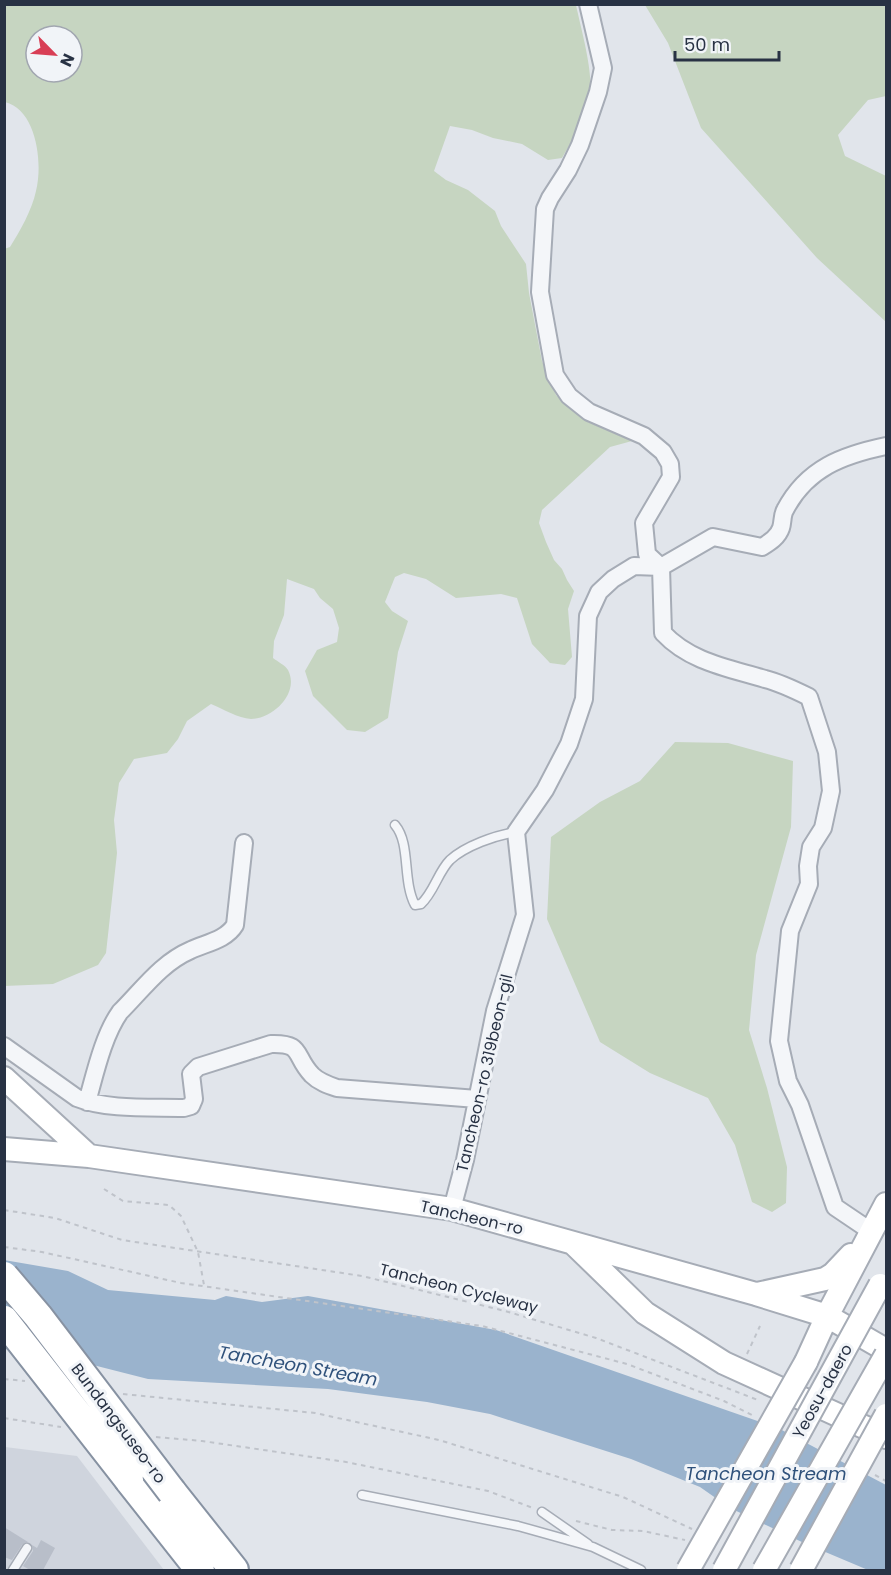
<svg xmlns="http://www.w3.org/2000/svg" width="891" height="1575" font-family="Poppins,sans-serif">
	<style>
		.built { fill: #cfd4dd }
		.green { fill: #c6d5c1; fill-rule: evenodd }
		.water { fill: #9ab3cd }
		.building { fill: #b8bec9 }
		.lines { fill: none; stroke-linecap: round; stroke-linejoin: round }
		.lane-casing { stroke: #a6acb6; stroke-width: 11 }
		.street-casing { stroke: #a6acb6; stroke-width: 20 }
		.secondary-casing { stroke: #a6acb6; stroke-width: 26 }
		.highway-casing { stroke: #8792a2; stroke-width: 32 }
		.path { stroke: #bfc3ca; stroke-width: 2; stroke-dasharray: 4.5 4.5; stroke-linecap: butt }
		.lane { stroke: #f4f6f9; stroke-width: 8 }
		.street { stroke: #f4f6f9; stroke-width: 16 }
		.secondary { stroke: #fff; stroke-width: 22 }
		.highway { stroke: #fff; stroke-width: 28 }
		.secondary-bridge-casing { stroke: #a6acb6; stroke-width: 26; stroke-linecap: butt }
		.highway-bridge-casing { stroke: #8792a2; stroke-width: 32; stroke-linecap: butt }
		.secondary-bridge { stroke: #fff; stroke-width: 22 }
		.highway-bridge { stroke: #fff; stroke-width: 28 }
		.labels { text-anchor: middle; stroke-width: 6; stroke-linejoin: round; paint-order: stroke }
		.street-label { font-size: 16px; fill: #283244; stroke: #f1f4f8 }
		.water-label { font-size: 18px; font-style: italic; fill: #2f517b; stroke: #f1f4f8 }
	</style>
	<rect width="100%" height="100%" fill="#e1e5eb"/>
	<!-- built -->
	<path class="built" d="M5,1447L77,1456L164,1570H5Z"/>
	<!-- green -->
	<path class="green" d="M531,4C544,9 562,3 576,5C581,29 593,70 590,93C587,113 572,141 562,158L548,160L522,144L493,138L472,130L450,126L434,171L446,180L468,190L495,211L501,226L526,264L529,293L542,361L556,395L570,408L588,422L632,441L610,447L542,510L539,523L546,542L554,560L562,569L567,580L574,591L568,609L572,657L565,665L550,663L532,644L517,598L501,594L456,598L426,579L404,573L395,577L385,602L392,611L408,621L398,652L388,718L365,732L347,730L313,696L305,671L317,650L337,642L339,628L333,609L320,598L314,589L287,579L284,615L274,641L273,658C278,662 285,665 288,670C300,693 273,719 251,719C238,718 223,709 211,704L187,721L178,739L167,753L134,759L119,783L114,820L117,853L106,953L98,965L53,984L4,986V249L10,247C20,231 32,210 36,191C43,164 37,110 5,102V5ZM36,36H72V72H36Z
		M645,5H886V96L868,100L838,135L845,156L886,176V322L817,258L701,128L668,43Z
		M675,742L728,743L793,761L791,827L756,955L749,1030L767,1088L787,1167L786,1203L772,1212L752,1202L735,1145L708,1098L650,1073L600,1042L547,919L551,837L600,802L640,781Z"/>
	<!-- water -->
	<path class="water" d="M4,1260L68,1271L108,1290L215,1300L226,1296L262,1302L308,1296L496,1330L778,1428L886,1485V1570H868L804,1543L730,1508L700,1487L631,1459L490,1414L427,1402L328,1389L148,1379L93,1365L5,1349Z"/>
	<!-- building -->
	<path class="building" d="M4,1527L28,1542L22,1545L12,1560L4,1557Z
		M41,1540L55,1548L43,1570H30L23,1566L33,1551L32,1545L37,1548Z"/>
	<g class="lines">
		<defs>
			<path id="lane" d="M395,825C411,844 402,880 415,905L421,904C434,892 438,872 450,860C465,846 496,835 516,832
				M362,1495L518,1526L593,1547L641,1570
				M542,1512L588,1544
				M13,1570L27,1548"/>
			<path id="street" d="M588,4L603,68L598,92L580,145L568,170L550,198L545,209L540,292L555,375L569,396L589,412L644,436L663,452L670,464L671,477L644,523L647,554L661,567L663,633C690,662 729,668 765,679C781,683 795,690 809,697L827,752L831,791L823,828L811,847L808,866L809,884L790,931L779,1041L788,1081L800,1105L835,1207L872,1232
				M4,1046L77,1098C107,1110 151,1107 184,1108L191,1106L194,1099L191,1074L198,1067L271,1044C304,1043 293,1055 312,1075C319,1082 328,1085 337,1088L477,1099
				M87,1102C95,1074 103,1036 120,1012C143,989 161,963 191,950C206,943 226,940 235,925L244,843
				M452,1209L465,1160L495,1011L525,915L516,832L545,790L569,744L584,699L588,616L599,592L613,579L634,566L661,567L713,537L762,547C770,542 778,537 781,528C783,522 782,515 785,510C807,468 843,455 886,446"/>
			<path id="secondary" d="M4,1078L89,1156
				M4,1149L89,1156L452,1209L756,1294L827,1316L886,1350
				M574,1244L645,1313L724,1363L886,1437
				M757,1294L825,1279L833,1274L851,1255
				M806,1362L827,1316L886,1204"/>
			<path id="highway" d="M129,1480L200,1570
				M172,1492L234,1570"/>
		</defs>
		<!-- lane casing -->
		<use href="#lane" class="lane-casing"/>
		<!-- street casing -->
		<use href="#street" class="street-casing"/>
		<!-- secondary casing -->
		<use href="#secondary" class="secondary-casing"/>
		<!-- highway casing -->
		<use href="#highway" class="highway-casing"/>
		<!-- path -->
		<path class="path" d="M104,1189L123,1201L169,1205L181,1216L198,1252L204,1285
			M4,1210L55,1218L122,1240L362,1276L505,1311L596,1338L758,1400
			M4,1247L42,1252L181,1283L482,1326L627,1364L724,1401L754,1416
			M747,1354L760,1326
			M4,1379L25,1381
			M123,1394L315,1413L439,1440L623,1497L692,1529
			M4,1418L61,1427
			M156,1437L202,1441L346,1462L488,1491L533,1508
			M875,1475L886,1481
			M576,1521L612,1530L643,1531L685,1540"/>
		<!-- lane -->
		<use href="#lane" class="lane"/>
		<!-- street -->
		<use href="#street" class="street"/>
		<!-- secondary -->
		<use href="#secondary" class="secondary"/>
		<!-- highway -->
		<use href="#highway" class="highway"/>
		<defs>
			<path id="secondary-bridge" d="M688,1570L806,1362
				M724,1570L880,1285
				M764,1570L886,1355
				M801,1570L886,1415"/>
			<path id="highway-bridge" d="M4,1276L38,1316L172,1492
				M4,1320L129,1480"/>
		</defs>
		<!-- secondary-bridge casing -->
		<use href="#secondary-bridge" class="secondary-bridge-casing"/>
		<!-- highway-bridge casing -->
		<use href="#highway-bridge" class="highway-bridge-casing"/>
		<!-- secondary-bridge -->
		<use href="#secondary-bridge" class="secondary-bridge"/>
		<!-- highway-bridge -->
		<use href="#highway-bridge" class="highway-bridge"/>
	</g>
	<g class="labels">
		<!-- street labels -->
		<g class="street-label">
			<text transform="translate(484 1073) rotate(-77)" y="6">Tancheon-ro 319beon-gil</text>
			<text transform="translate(472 1217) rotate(13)" y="6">Tancheon-ro</text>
			<text transform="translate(459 1288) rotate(14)" y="6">Tancheon Cycleway</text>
			<text transform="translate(822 1391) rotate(-61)" y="6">Yeosu-daero</text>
			<text transform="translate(119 1423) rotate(53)" y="6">Bundangsuseo-ro</text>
		</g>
		<!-- water labels -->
		<g class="water-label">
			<text transform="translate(298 1366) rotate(10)" y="6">Tancheon Stream</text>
			<text x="766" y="1480">Tancheon Stream</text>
		</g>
	</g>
	<!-- border -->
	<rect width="891" height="1575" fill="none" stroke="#283244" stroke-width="12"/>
	<!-- north arrow -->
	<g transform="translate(54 54) rotate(115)"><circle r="28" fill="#f1f4f8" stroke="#a1a6b0" stroke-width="1.5"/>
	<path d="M0-4.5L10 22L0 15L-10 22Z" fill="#d83e55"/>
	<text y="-9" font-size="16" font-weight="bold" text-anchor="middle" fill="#283244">N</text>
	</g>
	<!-- scale -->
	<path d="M675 51v9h104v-9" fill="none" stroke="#283244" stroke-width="3"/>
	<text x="684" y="51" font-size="18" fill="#283244" stroke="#f1f4f8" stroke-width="4.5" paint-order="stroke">50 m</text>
</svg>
